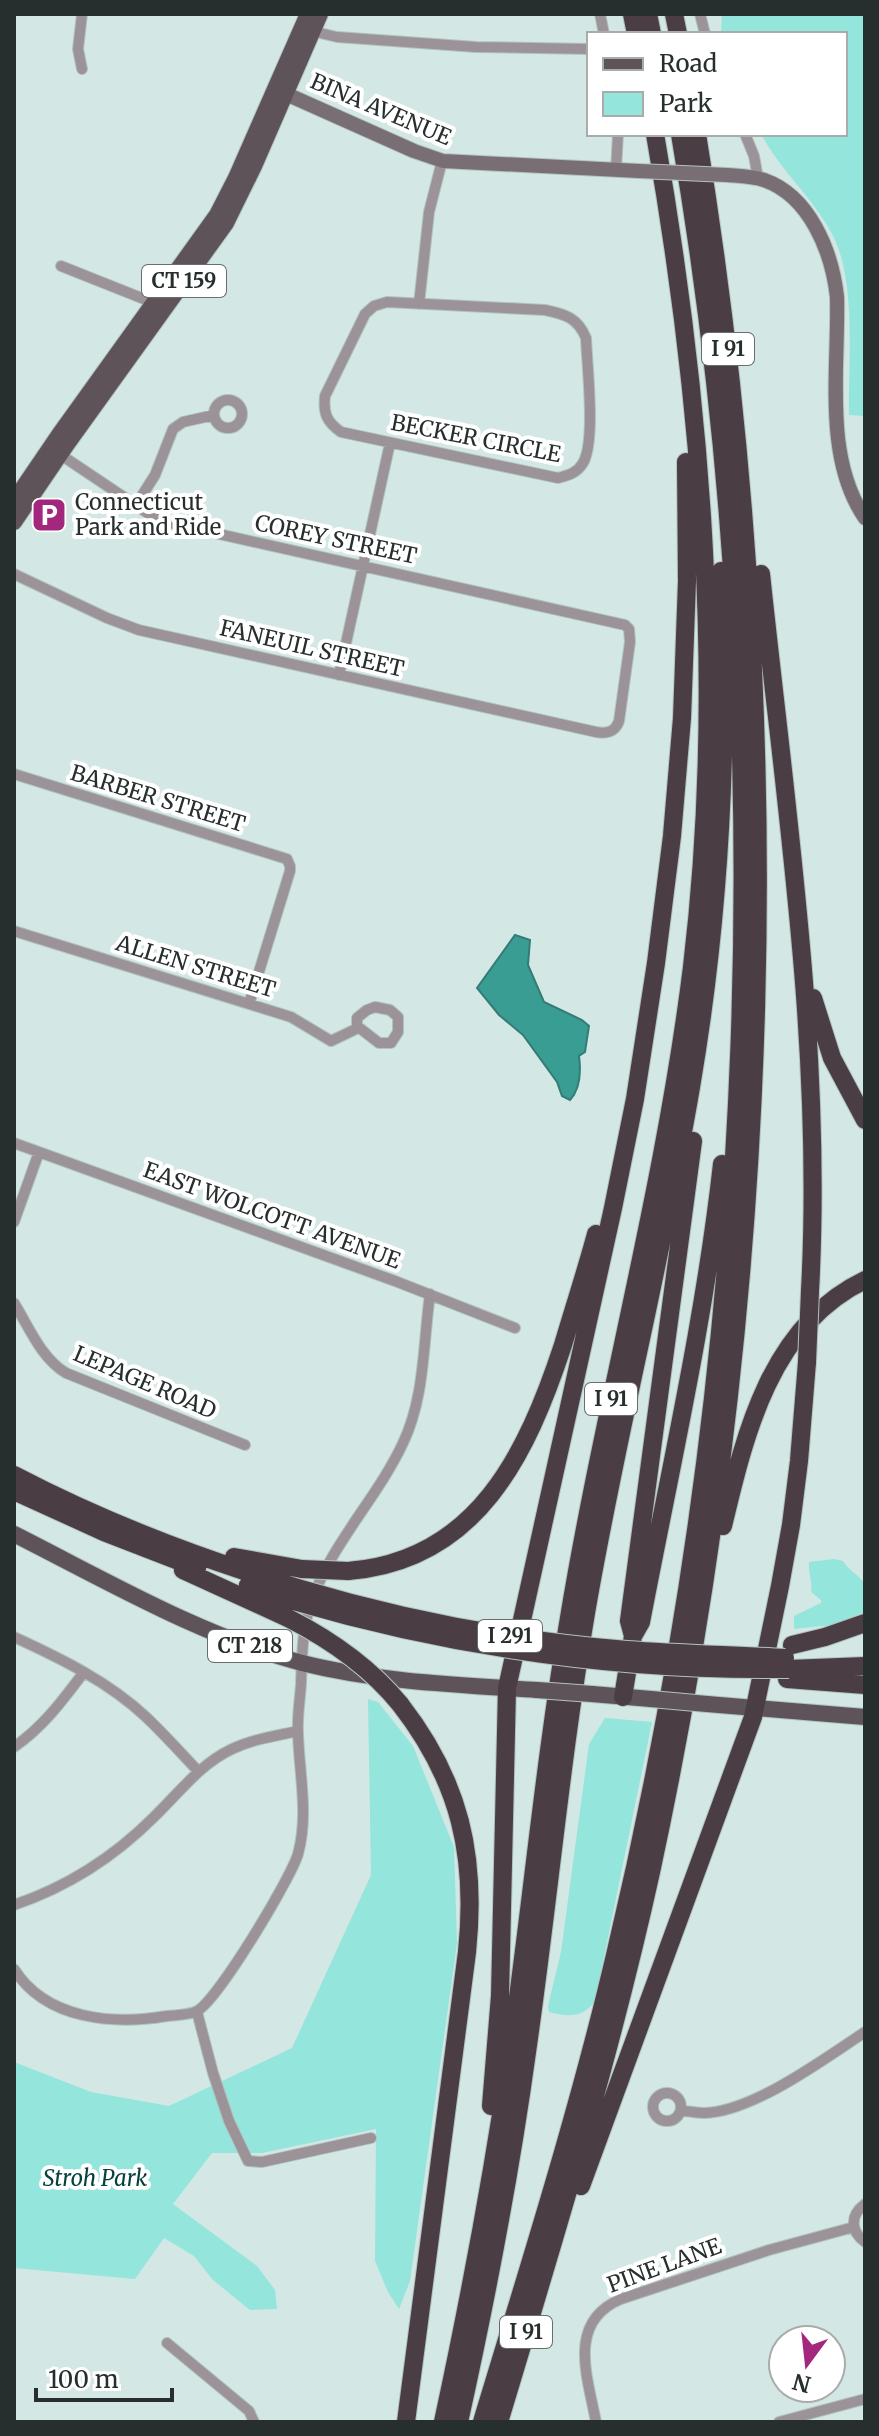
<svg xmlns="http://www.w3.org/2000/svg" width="879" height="2436" font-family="Merriweather,serif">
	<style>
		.green { fill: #94e5db }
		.water { fill: #399d94; stroke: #347c75; stroke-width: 2 }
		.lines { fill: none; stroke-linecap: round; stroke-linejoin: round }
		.street-casing { stroke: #b1c2c0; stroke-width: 12 }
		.secondary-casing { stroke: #b1c2c0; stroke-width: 16 }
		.primary-casing { stroke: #b1c2c0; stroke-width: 18 }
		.highway-casing { stroke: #b1c2c0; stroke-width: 20 }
		.street { stroke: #9b9397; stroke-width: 10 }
		.secondary { stroke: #786e73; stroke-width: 14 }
		.primary { stroke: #5f535a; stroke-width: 16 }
		.highway { stroke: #4b3d44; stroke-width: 18 }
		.secondary-bridge-casing { stroke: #b1c2c0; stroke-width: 16; stroke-linecap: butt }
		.primary-bridge-casing { stroke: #b1c2c0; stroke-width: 18; stroke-linecap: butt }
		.highway-bridge-casing { stroke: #b1c2c0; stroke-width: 20; stroke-linecap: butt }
		.secondary-bridge { stroke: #786e73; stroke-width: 14 }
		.primary-bridge { stroke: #5f535a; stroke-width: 16 }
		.highway-bridge { stroke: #4b3d44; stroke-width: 18 }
		.labels { text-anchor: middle; stroke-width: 8; stroke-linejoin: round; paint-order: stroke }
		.shield { fill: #fff; stroke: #686d6d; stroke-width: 2 }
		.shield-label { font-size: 20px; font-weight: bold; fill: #272f2e }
		.street-label { font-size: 22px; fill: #272f2e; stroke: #fff }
		.poi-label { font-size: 22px; fill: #272f2e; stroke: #fff; text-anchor: start }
		.park-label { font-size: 22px; font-style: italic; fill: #04433e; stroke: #fff }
	</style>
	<rect width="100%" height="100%" fill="#d3e7e5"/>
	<!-- green -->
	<path class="green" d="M722,14H865V416L849,415C848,363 857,280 832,234C813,198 780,170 761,134H845V34H721Z
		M834,1559L843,1561C848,1570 862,1577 865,1585C867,1591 865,1604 865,1612L832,1625L794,1629V1616L821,1603V1600L811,1592C813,1582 808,1574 809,1562Z
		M368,1699L378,1702L413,1746L454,1847L457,1943L410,2281L399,2309L388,2292L375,2261L376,2129L262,2153H212L173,2204L257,2266L275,2290L277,2309L250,2310L213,2280L194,2256L164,2238L135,2279L14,2268V2062L91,2092L169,2106L292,2048L371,1875Z
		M605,1718L652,1722L595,2001C583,2018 568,2017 549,2012L548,2006L561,1952L589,1744Z"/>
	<!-- water -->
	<path class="water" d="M515,935L530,940L528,965L544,1002L582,1020L589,1026L585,1052L579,1056C581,1071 581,1088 570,1100L562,1096L557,1082L523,1035L499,1015L477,988Z"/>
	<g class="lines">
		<defs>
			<path id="street" d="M82,14L78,49L82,69
				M600,14L604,34
				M700,14L705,34
				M307,30L337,37L476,47L589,49
				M745,134L754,156L758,178
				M616,170L618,134
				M61,266L154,303
				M387,302L545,310C565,314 578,318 586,338C587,366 596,441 583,463C577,473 569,475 558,478L341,432C327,422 323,414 325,396L365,314L374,306Z
				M419,304L429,212L442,161
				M214 414a14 14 0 1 1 28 0a14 14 0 1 1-28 0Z
				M136,505L155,475L173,429L183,422L214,415
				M14,574L107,618L139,630L596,732C607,734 615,732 619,721L630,642L629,629L625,625L170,523L149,514L58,453
				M339,675L390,443
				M14,774L287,859L290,866V871L249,1004
				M14,931L291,1017L331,1041L358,1028
				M375,1007L390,1010L398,1017V1032L391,1043H379L357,1026V1018L367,1010Z
				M14,1143L395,1281L515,1328
				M14,1222L39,1152
				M14,1303C29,1327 41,1358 66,1373L245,1445
				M14,1637C60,1658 109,1682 146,1717C164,1734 181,1753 198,1771
				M14,1747C43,1727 63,1700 84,1672
				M14,1905C67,1887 114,1857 154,1817C179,1793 200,1764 232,1749C253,1739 276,1736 298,1731
				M14,1969C46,2020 114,2025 167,2016C176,2015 190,2015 197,2011C218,2000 291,1878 298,1854C309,1814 299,1773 298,1733C297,1717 300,1700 301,1684C302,1658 302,1631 310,1606C329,1546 377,1499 403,1443C425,1397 423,1344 430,1294
				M197,2012L213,2073L229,2121L248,2161L262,2162L371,2138
				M653 2107a14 14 0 1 1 28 0a14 14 0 1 1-28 0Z
				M681,2111C689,2111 697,2113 705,2113C754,2111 824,2059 865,2032
				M865,2204C850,2215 850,2231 865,2242
				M167,2343L249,2411L254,2422
				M596,2422C588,2378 566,2322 621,2299L769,2250L854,2227
				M779,2422L865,2399"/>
			<path id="secondary" d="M275,89L414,151L443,161L639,171
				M727,175C740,176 752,176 764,180C810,196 832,252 837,297C839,368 823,457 865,518"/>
			<path id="primary" d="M14,501L59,435L217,215L236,178L308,14
				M14,522L67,444L226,223L254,166L320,14
				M14,1534C107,1581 201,1636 302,1663C378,1682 458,1685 537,1690
				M592,1694L651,1699
				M707,1704L865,1717"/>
			<path id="highway" d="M632,14L636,34
				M648,14L652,34
				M674,14L678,34
				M761,574C786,811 823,1051 810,1291
				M813,998L832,1058L865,1120
				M14,1475C104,1522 201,1559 298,1588
				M14,1491L104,1532L197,1568
				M723,1526C745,1433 771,1325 865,1280
				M234,1557L302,1569
				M183,1570L288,1618
				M348,1571C477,1561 527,1454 563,1345C574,1308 586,1271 596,1234
				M248,1585L294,1601
				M633,1636L641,1622C670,1470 705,1318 722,1164
				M792,1645L825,1637L865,1623
				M789,1669L865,1666
				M787,1679L865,1685
				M623,1697L633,1636L629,1621L693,1141
				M400,1704C460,1781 477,1856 467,1952L406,2422
				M491,2106L500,1996L507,1688L613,1208L635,1099L656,963L672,836L682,718L687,581L686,462
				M581,2186L753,1717L780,1586L791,1525L799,1461L807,1362
				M443,2422C469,2301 492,2179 510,2056C531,1910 544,1764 569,1618C605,1400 665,1187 692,967C725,690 703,408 655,134
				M459,2422C486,2300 510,2176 527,2052C548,1906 561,1759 586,1613C616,1437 661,1264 691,1087C720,917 729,743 721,571
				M482,2422C529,2266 579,2110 616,1951C757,1358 783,736 680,134
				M499,2422C554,2240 610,2058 651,1872C775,1297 792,714 697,134"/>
		</defs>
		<!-- street casing -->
		<use href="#street" class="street-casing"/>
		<!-- secondary casing -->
		<use href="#secondary" class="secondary-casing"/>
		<!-- primary casing -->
		<use href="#primary" class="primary-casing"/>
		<!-- highway casing -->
		<use href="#highway" class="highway-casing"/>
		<!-- street -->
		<use href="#street" class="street"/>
		<!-- secondary -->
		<use href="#secondary" class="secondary"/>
		<!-- primary -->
		<use href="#primary" class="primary"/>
		<!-- highway -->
		<use href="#highway" class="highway"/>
		<defs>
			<path id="secondary-bridge" d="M639,171L727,175"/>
			<path id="primary-bridge" d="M537,1690L592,1694
				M651,1699L707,1704"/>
			<path id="highway-bridge" d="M807,1362L810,1291
				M302,1569L348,1571
				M298,1588C405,1620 516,1641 627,1650C679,1654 732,1655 785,1658
				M294,1601C455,1648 621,1671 789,1669
				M288,1618C331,1640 369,1666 400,1704"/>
		</defs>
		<!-- secondary-bridge casing -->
		<use href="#secondary-bridge" class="secondary-bridge-casing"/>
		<!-- primary-bridge casing -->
		<use href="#primary-bridge" class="primary-bridge-casing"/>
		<!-- highway-bridge casing -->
		<use href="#highway-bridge" class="highway-bridge-casing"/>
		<!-- secondary-bridge -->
		<use href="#secondary-bridge" class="secondary-bridge"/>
		<!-- primary-bridge -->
		<use href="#primary-bridge" class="primary-bridge"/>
		<!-- highway-bridge -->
		<use href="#highway-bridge" class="highway-bridge"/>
	</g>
	<!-- icons -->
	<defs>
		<symbol id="parking-square" viewBox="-11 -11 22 22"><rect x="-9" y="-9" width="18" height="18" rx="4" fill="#a3277c" stroke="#fff"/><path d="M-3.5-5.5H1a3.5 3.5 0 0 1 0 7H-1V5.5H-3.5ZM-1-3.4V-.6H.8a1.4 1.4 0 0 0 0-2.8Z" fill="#fff"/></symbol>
	</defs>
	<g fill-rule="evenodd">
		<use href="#parking-square" x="29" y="495" width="40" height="40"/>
	</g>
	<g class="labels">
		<!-- shield labels -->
		<g class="shield">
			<rect x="142" y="265" width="84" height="32" rx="6"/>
			<rect x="702" y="333" width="52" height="32" rx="6"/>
			<rect x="585" y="1383" width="52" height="32" rx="6"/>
			<rect x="478" y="1620" width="64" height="32" rx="6"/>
			<rect x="208" y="1630" width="84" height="32" rx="6"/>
			<rect x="500" y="2316" width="52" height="32" rx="6"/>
		</g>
		<g class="shield-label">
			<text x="184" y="288">CT 159</text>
			<text x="728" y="356">I 91</text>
			<text x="611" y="1406">I 91</text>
			<text x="510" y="1643">I 291</text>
			<text x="250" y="1653">CT 218</text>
			<text x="526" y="2339">I 91</text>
		</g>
		<!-- street labels -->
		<g class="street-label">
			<text transform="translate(381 109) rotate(23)" y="8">BINA AVENUE</text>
			<text transform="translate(476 438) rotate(11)" y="8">BECKER CIRCLE</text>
			<text transform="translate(336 539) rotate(12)" y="8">COREY STREET</text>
			<text transform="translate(312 648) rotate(13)" y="8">FANEUIL STREET</text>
			<text transform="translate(158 798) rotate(17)" y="8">BARBER STREET</text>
			<text transform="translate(196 966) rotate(17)" y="8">ALLEN STREET</text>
			<text transform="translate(272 1215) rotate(20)" y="8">EAST WOLCOTT AVENUE</text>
			<text transform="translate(145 1382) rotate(23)" y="8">LEPAGE ROAD</text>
			<text transform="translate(664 2265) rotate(-20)" y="8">PINE LANE</text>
		</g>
		<!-- poi labels -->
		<g class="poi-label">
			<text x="75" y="510">Connecticut<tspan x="75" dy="25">Park and Ride</tspan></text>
		</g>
		<!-- park labels -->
		<g class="park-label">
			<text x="95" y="2186">Stroh Park</text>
		</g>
	</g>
	<!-- border -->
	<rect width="879" height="2436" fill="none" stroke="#272f2e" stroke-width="32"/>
	<!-- legend -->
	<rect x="587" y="32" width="260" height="104" fill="#ffffff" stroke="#a9acab" stroke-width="2"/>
	<rect x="603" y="58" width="40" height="12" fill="#5f535a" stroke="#a9acab" stroke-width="2"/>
	<text x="659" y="72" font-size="24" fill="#272f2e">Road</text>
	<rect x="603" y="92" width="40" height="24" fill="#94e5db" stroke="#a9acab" stroke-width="2"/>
	<text x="659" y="112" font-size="24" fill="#272f2e">Park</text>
	<!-- north arrow -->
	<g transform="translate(807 2364) rotate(195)"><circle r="38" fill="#ffffff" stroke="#a9acab" stroke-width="2"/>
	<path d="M0-6L14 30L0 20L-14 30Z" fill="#a3277c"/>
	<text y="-12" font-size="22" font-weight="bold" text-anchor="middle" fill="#272f2e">N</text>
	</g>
	<!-- scale -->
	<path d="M36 2388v12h136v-12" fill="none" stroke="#272f2e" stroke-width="4"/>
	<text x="48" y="2388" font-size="24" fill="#272f2e" stroke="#ffffff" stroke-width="6" paint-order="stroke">100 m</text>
</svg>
